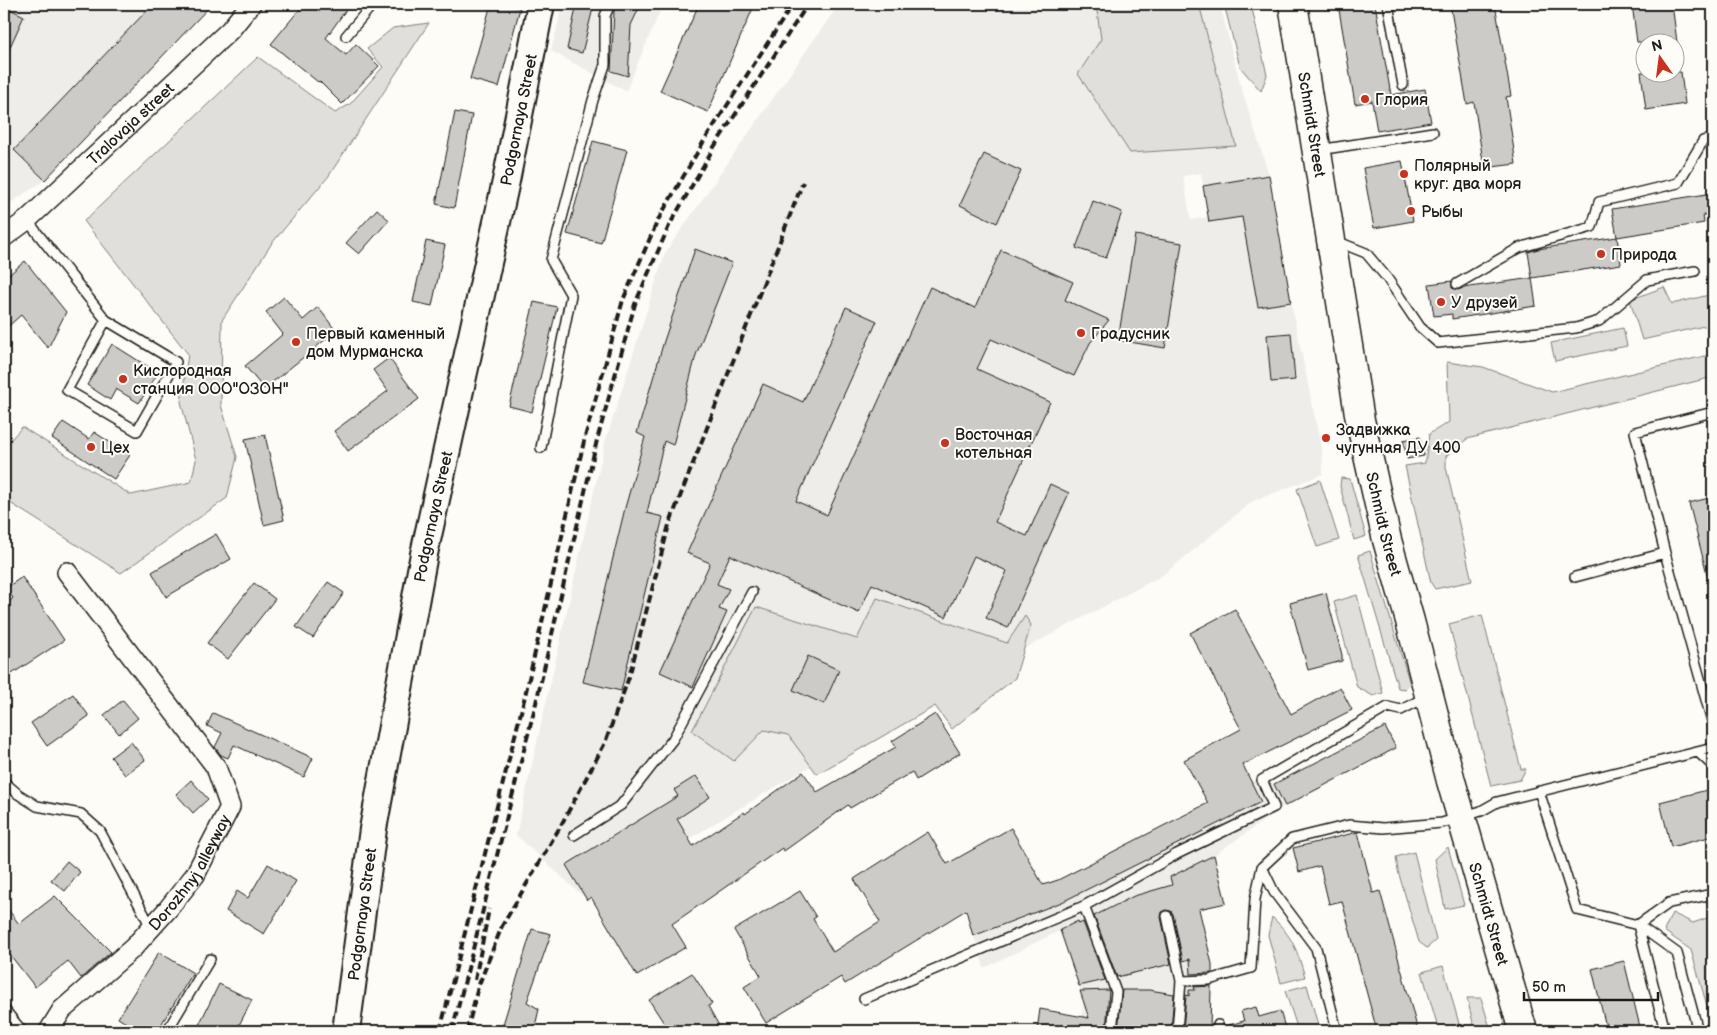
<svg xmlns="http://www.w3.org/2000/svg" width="1717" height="1035" font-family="'Balsamiq Sans',sans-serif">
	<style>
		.built { fill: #eeede9 }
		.green { fill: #e0dfdb; stroke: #7e7e7c }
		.building { fill: #cccbc8; stroke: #1c1c1c }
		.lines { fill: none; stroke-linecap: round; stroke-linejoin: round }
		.service-casing { stroke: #1c1c1c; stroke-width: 12 }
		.minor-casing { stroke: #1c1c1c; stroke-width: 22 }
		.secondary-casing { stroke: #1c1c1c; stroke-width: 30 }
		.primary-casing { stroke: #1c1c1c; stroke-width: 31 }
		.service { stroke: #fdfcf7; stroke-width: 9 }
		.minor { stroke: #fdfcf7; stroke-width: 19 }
		.secondary { stroke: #fdfcf7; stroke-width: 26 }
		.primary { stroke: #fdfcf7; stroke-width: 28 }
		.rail { stroke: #1c1c1c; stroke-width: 4; stroke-dasharray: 8 4; stroke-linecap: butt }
		.poi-dot { fill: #c8321e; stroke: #fdfcf7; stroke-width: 2 }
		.labels { text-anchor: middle; stroke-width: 4; stroke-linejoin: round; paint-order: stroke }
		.poi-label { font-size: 16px; fill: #1c1c1c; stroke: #fdfcf7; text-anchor: start }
		.street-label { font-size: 16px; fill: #1c1c1c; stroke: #fdfcf7 }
	</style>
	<rect width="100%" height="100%" fill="#fdfcf7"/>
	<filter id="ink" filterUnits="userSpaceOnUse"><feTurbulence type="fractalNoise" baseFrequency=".02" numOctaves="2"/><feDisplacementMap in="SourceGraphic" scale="10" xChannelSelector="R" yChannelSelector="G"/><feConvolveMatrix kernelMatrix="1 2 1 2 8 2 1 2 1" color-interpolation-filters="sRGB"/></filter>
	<g filter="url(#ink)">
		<!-- built -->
		<path class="built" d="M4,4H153L14,150L45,180L4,207Z
			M563,4H663L626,91L551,51Z
			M839,4H1220L1241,87L1269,175L1203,186L1201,173L1183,176L1191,220L1208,217L1209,222L1242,217L1258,307L1291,302L1322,452L1323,474L1253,501L1163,575L869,731L587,900L516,835L605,443L665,253Z
			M1385,727L1396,748L1285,806L1214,855L1226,903L1199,910L1212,967L1210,1031H1079L1084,1001L1061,930L984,968L966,911L1058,880L1251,781L1274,784Z"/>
		<!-- green -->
		<path class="green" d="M1096,4H1199L1236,146L1130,153L1078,74L1101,39Z
			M1224,4H1251L1267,75L1261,91L1240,67Z
			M429,23L328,177L272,243L222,320L221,405L237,457L227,498L121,573L4,499V447L22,427L131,495L191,482L196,460L181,402L188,354L84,221L258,57L335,113L350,104L383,67L367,49L393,28Z
			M1664,287L1672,304L1713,294V324L1642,340L1630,300Z
			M1623,328L1627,346L1555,361L1551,343Z
			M1713,354V377L1467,439L1446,456V467L1472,581L1435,589L1431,583L1405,466L1425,463L1429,434L1449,422L1447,362L1483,367L1552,392Z
			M1341,478L1350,479L1366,536L1354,540L1340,486Z
			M1320,480L1339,540L1317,547L1297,489Z
			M1370,551L1410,684L1405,689L1398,688L1358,555Z
			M1357,595L1383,693L1373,696L1357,687L1334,602Z
			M877,598L1007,643L1025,616L1031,625L1015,678L952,729L935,706L817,774L788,735L764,730L734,761L692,731L756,607L857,639Z
			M1482,615L1521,769H1526L1520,780L1491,786L1449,624Z
			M1448,847L1464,905L1445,909L1435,859Z
			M1414,852L1436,940L1427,948L1419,942L1398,871L1396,857Z
			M1672,913L1693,923L1713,916V1027L1691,950L1664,931Z
			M1272,917C1293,937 1297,950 1305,977L1281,983L1268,935Z
			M1443,966L1461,1031H1439L1422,972Z
			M1307,985L1319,1029L1317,1031L1298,1030L1285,991Z
			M1467,998H1481L1491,1031H1475Z"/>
		<!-- building -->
		<path class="building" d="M153,4H212L45,180L14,150Z
			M304,4H350L326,38L346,55L356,44L379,66L342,104L319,81L318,82L271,44Z
			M491,4H503L520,8L499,87L470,79Z
			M577,4H594L582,53L567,49Z
			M616,4H641L631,25L628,76L611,71L614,11Z
			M699,4H744L753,8L708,112L660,91Z
			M1338,4H1375L1391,95L1425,89L1431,122L1377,131L1372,101L1355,104Z
			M1450,4H1495L1511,96L1506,97L1516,164L1484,168L1474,102L1467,104Z
			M1632,4H1672L1677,42H1637Z
			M4,6L24,16L4,60Z
			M1641,72H1681L1685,104L1646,110Z
			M455,112L472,115L454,208L436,204Z
			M593,141L627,150L601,243L567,234Z
			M984,154L1021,171L997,223L960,205Z
			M1402,161L1413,221L1374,228L1363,168Z
			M1269,175L1291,302L1258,307L1242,217L1209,222L1203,186Z
			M1713,193V214L1703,215L1704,223L1617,237L1612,209Z
			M1093,201L1122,212L1106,258L1076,248Z
			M377,209L389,220L359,254L346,243Z
			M1135,235L1182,243L1165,348L1118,340Z
			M1617,237L1621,264L1532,278L1528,252L1538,249Z
			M426,241L445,245L432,306L413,302Z
			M695,249L732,263L696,355L673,445L664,441L647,513L663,517L621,691L583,682L625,508L645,437L637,433L664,341Z
			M1001,250L1073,282L1065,300L1109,320L1090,343L1074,376L991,339L977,369L1050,402L995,522L1027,536L1050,484L1069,493L1008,628L986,618L1007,571L974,556L946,617L872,584L859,613L730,555L717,584L729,589L719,609L727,612L693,687L660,672L710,563L687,553L763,384L803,402L846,307L877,321L796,501L827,515L930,287L975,308Z
			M25,261L66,312L48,348L21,315L4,330V279Z
			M1532,278L1536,306L1452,319V314L1434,316L1429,284L1452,281V288L1458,290L1463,288Z
			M284,297L303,320L318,307L336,331L264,389L245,366L283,334L266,312Z
			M534,302L557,307L532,412L509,406Z
			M1291,333L1295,380L1271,382L1267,335Z
			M112,344L158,373L139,403L116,389L110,400L87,385Z
			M389,358L419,399L348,451L334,431L388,391L373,370Z
			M63,422L89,439L94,432L130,455L114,479L52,438Z
			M265,435L284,520L264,525L245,439Z
			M1420,437L1424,456L1407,459L1403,440Z
			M1713,497V577L1708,578L1689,503Z
			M216,534L231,559L166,597L152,572Z
			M22,577L64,640L4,679V608L13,598L6,588Z
			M328,582L344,593L313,638L296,627Z
			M254,583L275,599L228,659L207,643Z
			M1326,593L1342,655V661L1308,670L1290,603Z
			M1235,609L1291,714L1340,687L1352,710L1243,765L1261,802L1062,902L973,936L966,910L845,984L841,977L766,1023L744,987L761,976L734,930L800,891L816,917L813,919L833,952L880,922L854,879L928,832L947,864L1011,828L1043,885L1058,880L1208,803L1184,760L1241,729L1190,633Z
			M808,656L839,670L824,704L793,690Z
			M73,694L89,716L47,746L31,723Z
			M123,700L138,718L119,734L104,715Z
			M213,713L313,758L304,777L234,745L228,758L221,755L215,747L222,733L207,726Z
			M935,714L960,753L916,780L912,772L850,808L848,805L784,851L782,848L672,924L686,947L637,976L591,897L587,900L566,865L678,796L674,790L696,776L710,797L677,819L693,846L744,812L745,814L803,772L817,792L896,747L892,741Z
			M1385,727L1396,748L1285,806L1274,784Z
			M131,742L145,760L125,775L111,757Z
			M191,780L208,799L193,813L176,794Z
			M1711,789L1713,798V836L1671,847L1660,802Z
			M1358,832L1373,893L1380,891L1418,1031H1377L1342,901L1329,904L1320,866L1299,872L1293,848Z
			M1214,855L1226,903L1199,909L1212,964V973L1191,974L1190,959L1183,961L1173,914L1171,911L1166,910L1162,912L1161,917L1171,964L1117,977L1094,916L1134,896L1172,885L1170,877Z
			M67,861L80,872L65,891L51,880Z
			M268,864L296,881L264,934L226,911L237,891L248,898Z
			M55,896L111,952L81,978L68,961L35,987L4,947V904L19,924Z
			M1078,921L1079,924L1083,922L1105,980L1079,986L1060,930Z
			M532,929L551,934L527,1002L539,1009L534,1031H501Z
			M159,952L193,973L157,1031H139L118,1018Z
			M1624,961L1641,1031H1607L1592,969Z
			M692,973L712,1004L708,1006L722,1031H669L649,1000Z
			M219,984L252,1000L236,1031H196Z
			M1211,986L1210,1031H1183L1186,995L1189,996V990H1195L1194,987Z
			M1109,990L1106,1031H1037L1040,1009L1089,1018L1080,991Z
			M1122,990H1149L1174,994L1171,1031H1118Z
			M1256,1007L1259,1017L1280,1011L1286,1031H1225V1026L1244,1021L1241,1011Z"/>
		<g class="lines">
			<defs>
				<path id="service" d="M1388,4L1403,85
					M346,36L373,4
					M1319,150L1433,132
					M27,220L106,320L67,390L137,431L176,362L106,320
					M1336,241L1366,253L1387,278L1420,327L1438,343L1576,328L1599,321L1647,280L1695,271
					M1457,284L1519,248L1592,227L1599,202L1678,183L1703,141L1713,139
					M1713,412L1635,432L1665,553L1713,725
					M541,448L571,295L551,260L593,100L605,65V16L610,4
					M1575,577L1665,553
					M1698,752L1713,766
					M4,782L18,794L37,806L81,814L100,831L151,927
					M1539,791L1577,910L1638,925L1677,953L1698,1031
					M574,835L621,805L673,739L752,592
					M1084,906L1116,992L1112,1031
					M1167,916L1181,981L1209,980L1251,968L1255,899L1262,867
					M864,999L1084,906L1177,854L1274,807L1262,780L1388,707L1401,710L1426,697
					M4,1009L22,1031
					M1218,1025L1219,1031
					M167,1031L210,959
					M1177,1031L1181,981
					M1337,1031L1316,948L1274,892L1262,867L1292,839L1349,825L1383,828L1442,823L1481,811L1497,802L1713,748
					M1665,1031L1638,925L1669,903L1713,894"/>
				<g id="minor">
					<path id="s1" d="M4,237L27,220L230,30L251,4"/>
					<path id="s2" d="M49,1031L62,1010L133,948L168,909L195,875L230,807L216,767L67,572"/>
				</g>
				<g id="secondary">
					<path id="s3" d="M346,1031L373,829L424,554L506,181L541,4"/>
				</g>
				<g id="primary">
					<path id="s4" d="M1293,4L1360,420L1387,540L1410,621L1451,781L1523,1031"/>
				</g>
			</defs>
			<!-- service casing -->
			<use href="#service" class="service-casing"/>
			<!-- minor casing -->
			<use href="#minor" class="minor-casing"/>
			<!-- secondary casing -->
			<use href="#secondary" class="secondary-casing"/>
			<!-- primary casing -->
			<use href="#primary" class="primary-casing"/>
			<!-- service -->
			<use href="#service" class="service"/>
			<!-- minor -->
			<use href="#minor" class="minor"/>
			<!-- secondary -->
			<use href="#secondary" class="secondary"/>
			<!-- primary -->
			<use href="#primary" class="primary"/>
			<!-- rail -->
			<path class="rail" d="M475,980L489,909
				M440,1031L524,700L585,437L623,300L658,220L704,141L793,4
				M452,1031L536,703L597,440L635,304L669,226L714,147L808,4
				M467,1031L478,987L502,926L560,827L605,743L629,677L669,525L803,182"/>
		</g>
	</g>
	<!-- markers -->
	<g class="poi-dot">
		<circle cx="1365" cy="99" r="5"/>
		<circle cx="1404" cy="174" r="5"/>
		<circle cx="1411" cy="211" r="5"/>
		<circle cx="1601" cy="254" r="5"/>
		<circle cx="1441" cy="302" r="5"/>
		<circle cx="1081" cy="333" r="5"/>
		<circle cx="296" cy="342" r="5"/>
		<circle cx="123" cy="379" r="5"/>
		<circle cx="1326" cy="438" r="5"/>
		<circle cx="945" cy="443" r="5"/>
		<circle cx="91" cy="447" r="5"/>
	</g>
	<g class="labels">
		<!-- poi labels -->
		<g class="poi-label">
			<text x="1375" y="105">Глория</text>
			<text x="1414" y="171">Полярный<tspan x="1414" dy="18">круг: два моря</tspan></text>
			<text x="1421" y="217">Рыбы</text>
			<text x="1611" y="260">Природа</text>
			<text x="1451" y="308">У друзей</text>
			<text x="306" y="339">Первый каменный<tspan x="306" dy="18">дом Мурманска</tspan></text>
			<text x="1091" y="339">Градусник</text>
			<text x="133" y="376">Кислородная<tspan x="133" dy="18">станция ООО"ОЗОН"</tspan></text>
			<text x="1336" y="435">Задвижка<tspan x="1336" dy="18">чугунная ДУ 400</tspan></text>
			<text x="955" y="440">Восточная<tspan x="955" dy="18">котельная</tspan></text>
			<text x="101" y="453">Цех</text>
		</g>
		<!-- street labels -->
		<g class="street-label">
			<text dy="6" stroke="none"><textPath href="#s3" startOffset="928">Podgornaya Street</textPath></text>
			<text dy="6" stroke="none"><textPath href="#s1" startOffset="170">Tralovaja street</textPath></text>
			<text dy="6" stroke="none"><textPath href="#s4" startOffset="122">Schmidt Street</textPath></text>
			<text dy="6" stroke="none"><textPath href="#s3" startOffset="522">Podgornaya Street</textPath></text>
			<text dy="6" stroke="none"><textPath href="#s4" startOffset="528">Schmidt Street</textPath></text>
			<text dy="6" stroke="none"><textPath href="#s2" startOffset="214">Dorozhnyj alleyway</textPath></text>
			<text dy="6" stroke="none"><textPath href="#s3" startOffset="118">Podgornaya Street</textPath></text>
			<text dy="6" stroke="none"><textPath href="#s4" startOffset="932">Schmidt Street</textPath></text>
		</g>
	</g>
	<!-- margin -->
	<rect width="1717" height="1035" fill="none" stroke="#fdfcf7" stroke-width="20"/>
	<rect x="10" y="10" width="1697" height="1015" fill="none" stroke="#1c1c1c" stroke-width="2" filter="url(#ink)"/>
	<!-- north arrow -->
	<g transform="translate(1660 58) rotate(346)"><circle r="24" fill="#fdfcf7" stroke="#a3a29f"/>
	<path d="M0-4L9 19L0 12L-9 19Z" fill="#c8321e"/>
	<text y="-8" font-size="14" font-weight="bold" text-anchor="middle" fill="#1c1c1c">N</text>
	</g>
	<!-- scale -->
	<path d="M1524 992v8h134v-8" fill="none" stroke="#1c1c1c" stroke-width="2.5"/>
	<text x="1532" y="992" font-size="15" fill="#1c1c1c" stroke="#fdfcf7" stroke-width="4" paint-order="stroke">50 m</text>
</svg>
